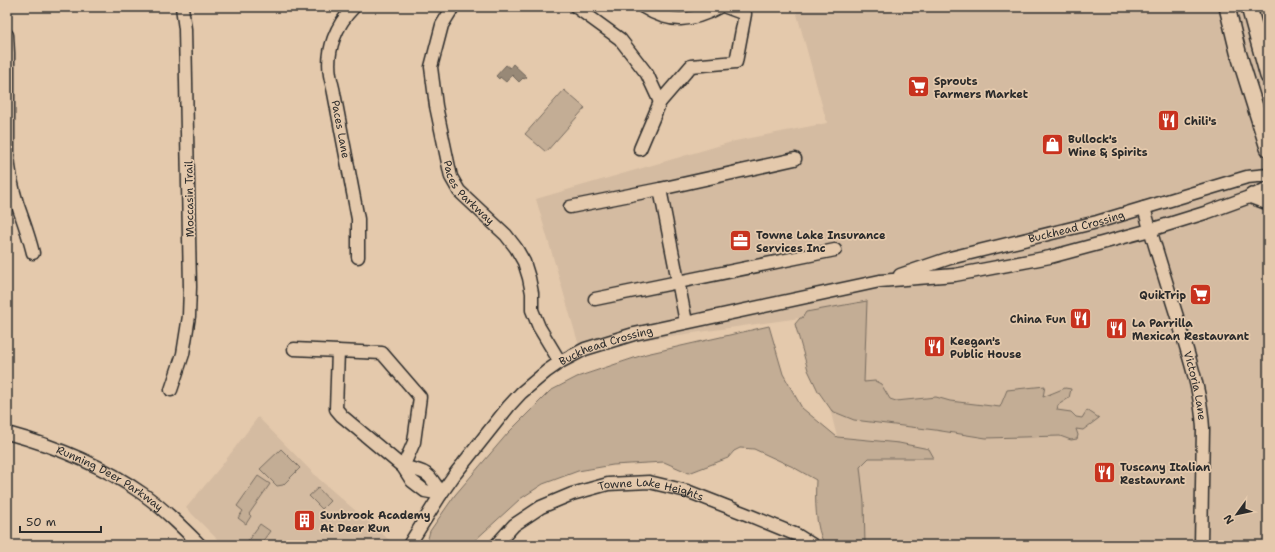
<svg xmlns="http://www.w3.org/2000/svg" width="1275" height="552" font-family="'Shantell Sans',sans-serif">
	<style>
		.built { fill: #d4bba1 }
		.green { fill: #c3ad95; stroke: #776c60 }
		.water { fill: #988977; stroke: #6c6359 }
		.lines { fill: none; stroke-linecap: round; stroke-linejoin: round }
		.minor-casing { stroke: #2b2b2b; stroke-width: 15 }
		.major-casing { stroke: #2b2b2b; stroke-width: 18 }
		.minor { stroke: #e4c9ac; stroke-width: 12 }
		.major { stroke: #e4c9ac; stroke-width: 15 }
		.labels { text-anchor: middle; stroke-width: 3.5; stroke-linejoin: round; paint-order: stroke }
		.poi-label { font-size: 11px; font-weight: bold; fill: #2b2b2b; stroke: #e4c9ac; text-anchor: start }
		.street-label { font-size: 11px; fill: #2b2b2b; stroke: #e4c9ac }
	</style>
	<rect width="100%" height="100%" fill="#e4c9ac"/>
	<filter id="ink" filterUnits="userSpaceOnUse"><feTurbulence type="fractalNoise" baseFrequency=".025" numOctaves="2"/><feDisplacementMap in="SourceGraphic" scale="8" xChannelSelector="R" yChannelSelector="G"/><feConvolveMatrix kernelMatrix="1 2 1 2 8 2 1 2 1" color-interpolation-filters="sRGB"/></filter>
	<g filter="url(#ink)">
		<!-- built -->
		<path class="built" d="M795,7H1248L1268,57V545H836L837,437L807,317L580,349L536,199L735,141L827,123Z
			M258,417L319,479L395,545H223L186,508L222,465Z"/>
		<!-- green -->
		<path class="green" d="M1248,7H1268V57Z
			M564,90L585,108L546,152L525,134Z
			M867,301L864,382L875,381L881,384L890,399L896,401L936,397L950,401L1000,407L1007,390L1045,386L1043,397L1065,388L1071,389L1069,398L1058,405L1057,410L1071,412L1076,417L1082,418L1087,410L1099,418L1083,430L1076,429L1078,435L1077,439L1071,440L1060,436L986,438L935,430L854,420L832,411L818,391L808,370L795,324L800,318H802L806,312Z
			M769,326L783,374L802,408L837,437L899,443L929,449L934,458H869L860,467L864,502L865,545H825C815,528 815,499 816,480L793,467L754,449L740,448L734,451L728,458L689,473L664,462L613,465L578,471L543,484L520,499L473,542C460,548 441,546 427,542L430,531L455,495L508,433L550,391L577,377L646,354Z
			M281,449L300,468L283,485L277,486L260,469Z
			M258,476L270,484L249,514L251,516L246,524L238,518L243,511L237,506Z
			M318,488L330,501L322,509L309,496Z
			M260,524L270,531L260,545H251L247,542Z"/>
		<!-- water -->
		<path class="water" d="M513,64L527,77L524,79L523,78L519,82L512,75L506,82L500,77L499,79L496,76L506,65L510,68Z"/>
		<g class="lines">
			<defs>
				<g id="minor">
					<path id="s1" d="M354,7C336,25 326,50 330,75C331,81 333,87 334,93L358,219V257"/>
					<path id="s2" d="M453,7L442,25L431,67L436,106L451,177L459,191L506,235L516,248L524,262L529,278L532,293V310L539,327L560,362"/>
					<path d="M576,7L620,39L647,74L660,102"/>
					<path d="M643,7C670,24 692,22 719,7"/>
					<path d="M7,35L8,53V155C9,171 12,187 17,203C23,220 29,236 33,253"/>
					<path d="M640,149L660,102L691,66L736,62L745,14L726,7"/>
					<path d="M660,189L795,159"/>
					<path d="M570,207L660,189L686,322"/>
					<path id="s3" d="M1144,208C1155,247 1167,285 1179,323C1189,358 1201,391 1203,428L1201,545"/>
					<path id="s4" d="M900,275L950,258L1097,222L1247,177L1268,175"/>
					<path d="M595,299L835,250"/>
					<path d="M294,349L338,351"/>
					<path d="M171,390L183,354L189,316L190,287L185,29L182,7"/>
					<path id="s5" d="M7,433C55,446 102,465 143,494C164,509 182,527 200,545"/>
					<path d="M403,467L414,442L420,397L382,353L338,351L336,409L342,416L403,467L412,481L425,491L441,494"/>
					<path d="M403,467C426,471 430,473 441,494"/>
					<path id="s6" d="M409,545L441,494L455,474L509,406L521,393L547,371L560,362L585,349L634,334L880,281L955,275L1050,257L1150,230L1208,212L1252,196L1268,188"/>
					<path id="s7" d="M496,545L514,525L541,507L572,494L608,484L649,482L687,491L746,514L797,535L813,545"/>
				</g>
				<path id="major" d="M1227,7L1238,52L1268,148
					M1249,7L1268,76
					M1252,196L1268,202"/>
			</defs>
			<!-- minor casing -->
			<use href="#minor" class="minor-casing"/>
			<!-- major casing -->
			<use href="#major" class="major-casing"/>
			<!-- minor -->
			<use href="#minor" class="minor"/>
			<!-- major -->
			<use href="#major" class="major"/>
		</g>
	</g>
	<!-- icons -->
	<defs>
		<symbol id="supermarket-square" viewBox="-11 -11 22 22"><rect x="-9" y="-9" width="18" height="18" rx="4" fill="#c8321e" stroke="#e4c9ac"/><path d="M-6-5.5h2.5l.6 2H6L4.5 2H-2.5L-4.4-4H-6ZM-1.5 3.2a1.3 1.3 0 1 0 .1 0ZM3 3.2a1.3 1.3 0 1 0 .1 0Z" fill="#fff"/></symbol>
		<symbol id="restaurant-square" viewBox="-11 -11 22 22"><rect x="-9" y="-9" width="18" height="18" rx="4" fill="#c8321e" stroke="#e4c9ac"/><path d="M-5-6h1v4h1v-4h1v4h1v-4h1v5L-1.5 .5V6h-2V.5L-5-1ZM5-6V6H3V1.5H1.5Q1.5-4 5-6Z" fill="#fff"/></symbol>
		<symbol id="shop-square" viewBox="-11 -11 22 22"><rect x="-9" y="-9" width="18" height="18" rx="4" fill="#c8321e" stroke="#e4c9ac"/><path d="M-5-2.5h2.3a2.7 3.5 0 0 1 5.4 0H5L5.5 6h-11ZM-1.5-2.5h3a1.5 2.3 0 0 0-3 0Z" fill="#fff"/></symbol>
		<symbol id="office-square" viewBox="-11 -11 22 22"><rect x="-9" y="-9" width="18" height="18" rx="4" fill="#c8321e" stroke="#e4c9ac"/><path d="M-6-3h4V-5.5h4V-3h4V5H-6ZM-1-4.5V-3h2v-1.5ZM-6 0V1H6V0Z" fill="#fff"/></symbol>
		<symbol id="building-square" viewBox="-11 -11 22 22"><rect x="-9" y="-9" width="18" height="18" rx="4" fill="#c8321e" stroke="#e4c9ac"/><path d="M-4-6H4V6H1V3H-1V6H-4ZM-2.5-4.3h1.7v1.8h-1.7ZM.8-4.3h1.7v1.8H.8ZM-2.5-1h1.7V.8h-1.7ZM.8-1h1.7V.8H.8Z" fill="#fff"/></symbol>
	</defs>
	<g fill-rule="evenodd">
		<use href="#supermarket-square" x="906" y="74" width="25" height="25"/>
		<use href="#restaurant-square" x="1156" y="108" width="25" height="25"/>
		<use href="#shop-square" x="1040" y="132" width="25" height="25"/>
		<use href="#office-square" x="728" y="228" width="25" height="25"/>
		<use href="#supermarket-square" x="1188" y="282" width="25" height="25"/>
		<use href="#restaurant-square" x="1068" y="306" width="25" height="25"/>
		<use href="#restaurant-square" x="1104" y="316" width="25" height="25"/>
		<use href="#restaurant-square" x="922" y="334" width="25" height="25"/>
		<use href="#restaurant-square" x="1092" y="460" width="25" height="25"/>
		<use href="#building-square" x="292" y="508" width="25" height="25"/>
	</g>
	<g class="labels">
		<!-- poi labels -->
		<g class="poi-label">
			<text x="934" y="85">Sprouts<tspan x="934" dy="13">Farmers Market</tspan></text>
			<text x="1184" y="125">Chili's</text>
			<text x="1068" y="143">Bullock's<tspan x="1068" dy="13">Wine &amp; Spirits</tspan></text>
			<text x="756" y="239">Towne Lake Insurance<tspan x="756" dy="13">Services Inc</tspan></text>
			<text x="1186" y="299" text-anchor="end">QuikTrip</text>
			<text x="1066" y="323" text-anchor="end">China Fun</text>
			<text x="1132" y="327">La Parrilla<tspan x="1132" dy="13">Mexican Restaurant</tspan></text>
			<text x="950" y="345">Keegan's<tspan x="950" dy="13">Public House</tspan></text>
			<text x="1120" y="471">Tuscany Italian<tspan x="1120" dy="13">Restaurant</tspan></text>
			<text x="320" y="519">Sunbrook Academy<tspan x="320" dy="13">At Deer Run</tspan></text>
		</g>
		<!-- street labels -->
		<g class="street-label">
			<text dy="4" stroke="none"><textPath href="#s1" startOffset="130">Paces Lane</textPath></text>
			<text dy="4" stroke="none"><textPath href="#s2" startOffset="199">Paces Parkway</textPath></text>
			<text transform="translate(189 199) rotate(-91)" y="4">Moccasin Trail</text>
			<text dy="4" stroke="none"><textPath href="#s4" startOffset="183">Buckhead Crossing</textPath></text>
			<text dy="4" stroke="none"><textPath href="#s6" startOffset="288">Buckhead Crossing</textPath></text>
			<text dy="4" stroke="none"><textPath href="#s3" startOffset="185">Victoria Lane</textPath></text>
			<text dy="4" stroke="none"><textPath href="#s5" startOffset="113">Running Deer Parkway</textPath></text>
			<text dy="4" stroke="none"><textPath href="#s7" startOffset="174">Towne Lake Heights</textPath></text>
		</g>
	</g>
	<!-- margin -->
	<rect width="1275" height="552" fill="none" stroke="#e4c9ac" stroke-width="24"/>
	<rect x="12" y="12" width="1251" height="528" fill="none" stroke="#2b2b2b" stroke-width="1.5" filter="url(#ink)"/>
	<!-- north arrow -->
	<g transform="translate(1237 514) rotate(237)" stroke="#e4c9ac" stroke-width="3" paint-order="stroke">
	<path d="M0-3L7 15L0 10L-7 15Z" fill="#2b2b2b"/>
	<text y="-6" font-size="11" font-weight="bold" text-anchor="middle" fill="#2b2b2b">N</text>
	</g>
	<!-- scale -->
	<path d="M20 526v6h81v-6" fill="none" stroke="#2b2b2b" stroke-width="2"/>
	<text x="26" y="526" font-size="12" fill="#2b2b2b" stroke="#e4c9ac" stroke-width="3" paint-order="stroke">50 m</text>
</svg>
